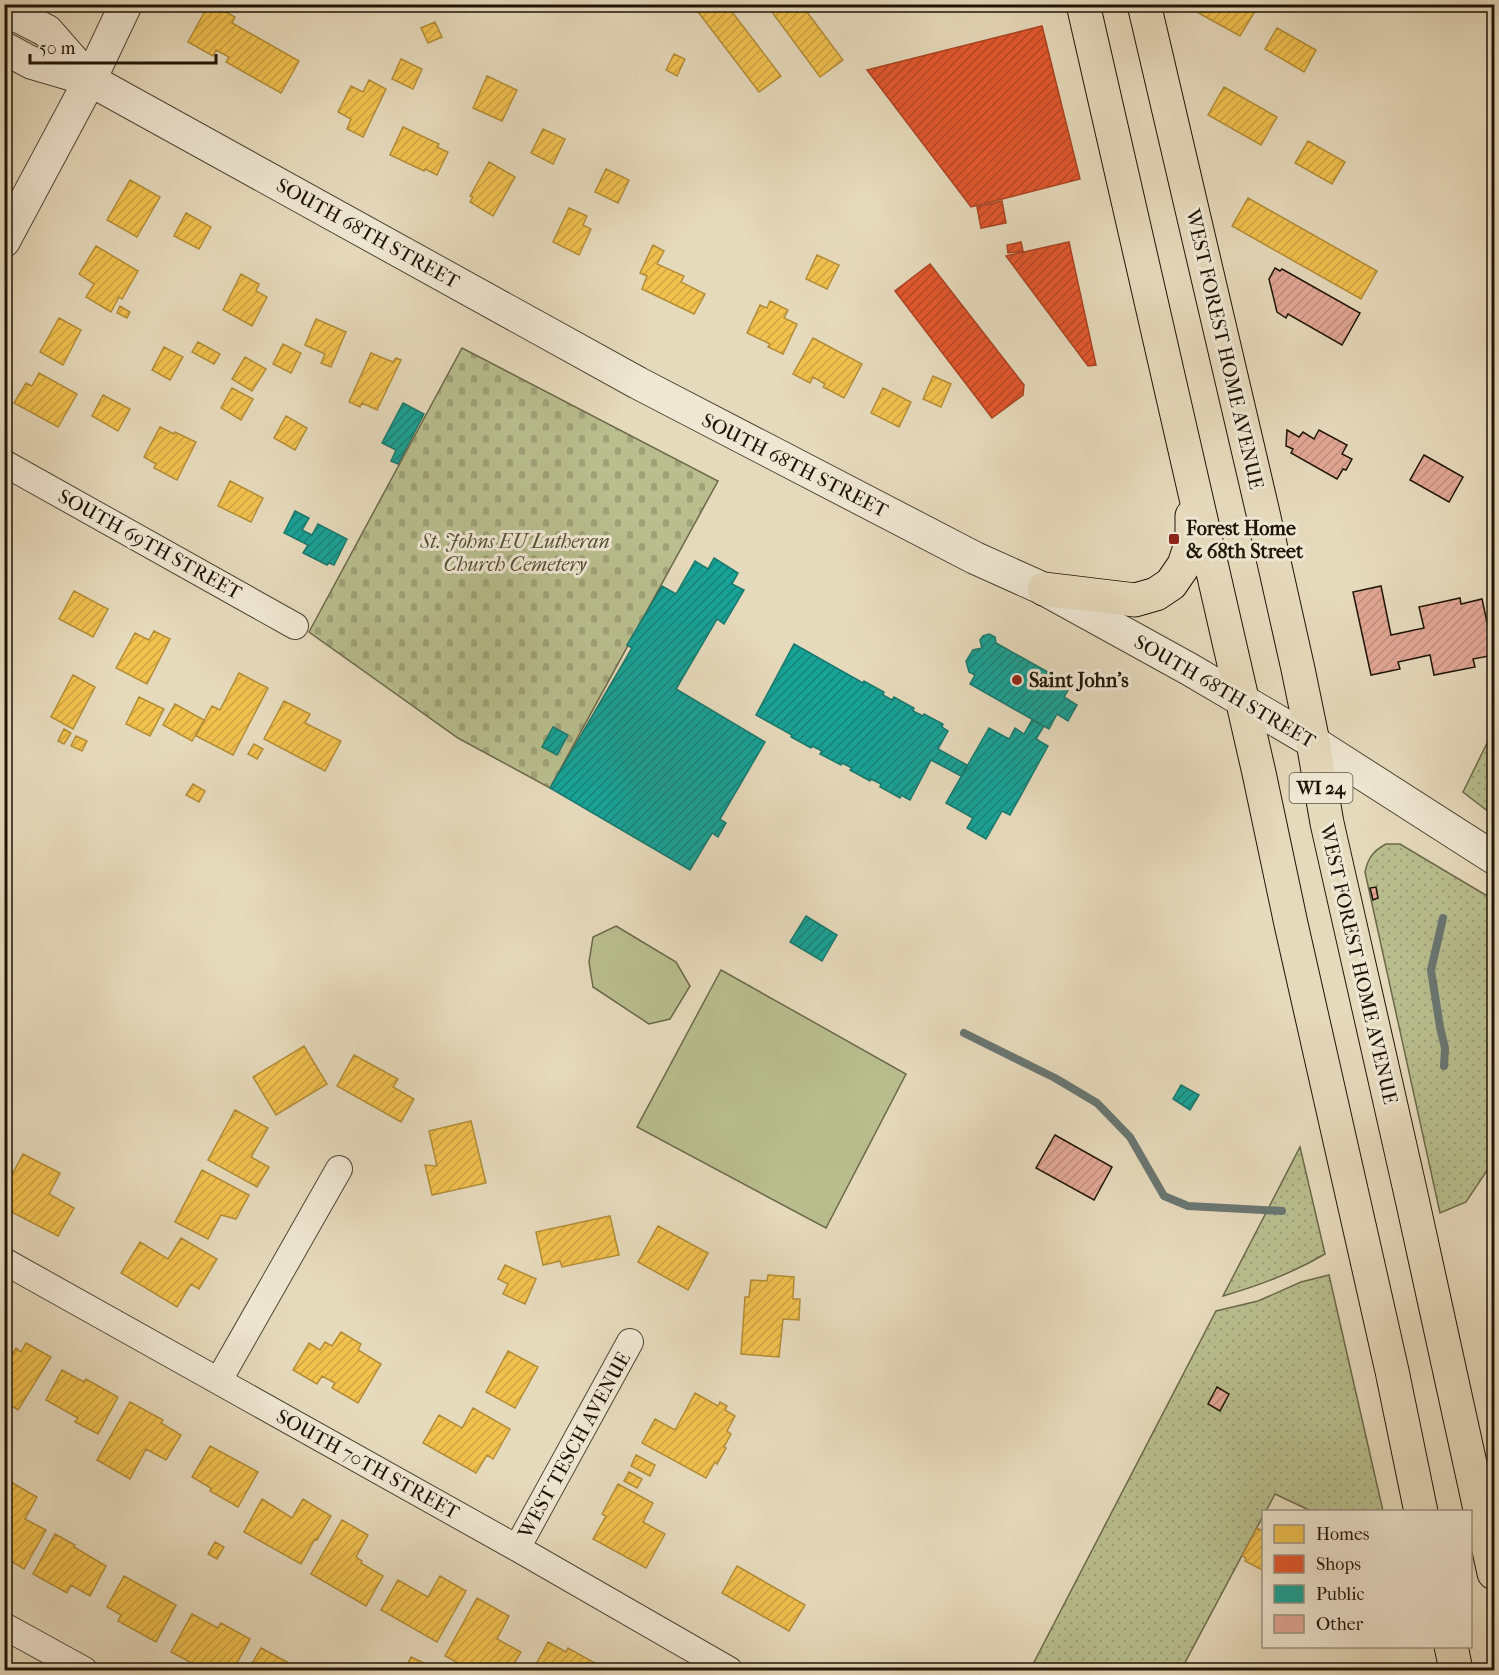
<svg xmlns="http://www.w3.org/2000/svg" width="1499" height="1675" font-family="'IM FELL French Canon',serif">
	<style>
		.grass { fill: url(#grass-dots); stroke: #6b694a; stroke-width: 1.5 }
		.cemetery { fill: url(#cemetery-stones); stroke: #6b694a; stroke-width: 1.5 }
		.green { fill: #b8be8e; stroke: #6b694a; stroke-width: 1.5 }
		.homes { fill: url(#homes-hatch); stroke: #b28d38; stroke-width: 1.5 }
		.shops { fill: url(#shops-hatch); stroke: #a94322; stroke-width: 1.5 }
		.public { fill: url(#public-hatch); stroke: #19786c; stroke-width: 1.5 }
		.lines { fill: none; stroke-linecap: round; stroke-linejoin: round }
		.stream { stroke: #697672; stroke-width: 8 }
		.building { fill: url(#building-hatch); stroke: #1e1405; stroke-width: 1.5 }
		.minor-casing { stroke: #504633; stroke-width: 28 }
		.tertiary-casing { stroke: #504633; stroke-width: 34 }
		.primary-casing { stroke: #1e1405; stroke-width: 35 }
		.minor { stroke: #efe7d3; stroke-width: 26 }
		.tertiary { stroke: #efe7d3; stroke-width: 32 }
		.primary { stroke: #e6dabc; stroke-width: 33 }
		.poi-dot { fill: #8f2418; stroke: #efe7d3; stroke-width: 2 }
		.labels { text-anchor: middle; stroke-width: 6; stroke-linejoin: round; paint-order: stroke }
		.shield { fill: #efe7d3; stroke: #5d5343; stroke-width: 1.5 }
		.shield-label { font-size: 18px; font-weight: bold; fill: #1e1405 }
		.street-label { font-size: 20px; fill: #1e1405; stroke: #efe7d3 }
		.poi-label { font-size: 20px; font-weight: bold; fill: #1e1405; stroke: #efe7d3; text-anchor: start }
		.park-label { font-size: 20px; font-style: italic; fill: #545035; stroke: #efe7d3 }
	</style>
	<defs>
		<pattern id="grass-dots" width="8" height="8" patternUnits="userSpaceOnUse" patternTransform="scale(1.5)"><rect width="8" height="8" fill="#b8be8e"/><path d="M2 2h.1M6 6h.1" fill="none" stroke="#9ea279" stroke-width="1.8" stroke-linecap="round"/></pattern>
		<pattern id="cemetery-stones" width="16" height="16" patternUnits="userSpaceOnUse" patternTransform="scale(1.5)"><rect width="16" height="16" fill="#b8be8e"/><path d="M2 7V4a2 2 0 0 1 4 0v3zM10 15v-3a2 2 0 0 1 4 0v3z" fill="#9ea279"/></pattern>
		<pattern id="homes-hatch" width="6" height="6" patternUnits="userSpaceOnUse" patternTransform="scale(1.5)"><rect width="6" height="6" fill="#f2c14e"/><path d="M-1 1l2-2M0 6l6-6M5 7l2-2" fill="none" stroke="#cfa543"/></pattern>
		<pattern id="shops-hatch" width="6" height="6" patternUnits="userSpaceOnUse" patternTransform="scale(1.5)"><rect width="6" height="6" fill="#e4572e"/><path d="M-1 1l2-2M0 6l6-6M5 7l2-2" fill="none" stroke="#b84725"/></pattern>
		<pattern id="public-hatch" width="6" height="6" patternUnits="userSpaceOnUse" patternTransform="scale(1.5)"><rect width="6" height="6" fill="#17a398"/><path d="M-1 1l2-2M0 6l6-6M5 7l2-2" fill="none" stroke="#14847a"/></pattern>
		<pattern id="building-hatch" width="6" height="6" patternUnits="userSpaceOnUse" patternTransform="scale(1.5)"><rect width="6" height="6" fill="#e2a795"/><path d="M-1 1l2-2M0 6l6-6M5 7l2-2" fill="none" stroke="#c18f7f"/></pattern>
	</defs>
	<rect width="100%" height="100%" fill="#e6dabc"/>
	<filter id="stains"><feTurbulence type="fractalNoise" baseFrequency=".00333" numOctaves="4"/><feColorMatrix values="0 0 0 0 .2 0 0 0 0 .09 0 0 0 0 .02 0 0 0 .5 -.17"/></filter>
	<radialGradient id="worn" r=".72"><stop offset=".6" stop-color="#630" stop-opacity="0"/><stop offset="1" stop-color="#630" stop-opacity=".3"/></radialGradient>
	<!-- grass -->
	<path class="grass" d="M1494,729V816L1463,792Z
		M1386,844H1400L1494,900V1160L1466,1202L1440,1213L1365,872C1368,858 1373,851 1386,844Z
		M1300,1147L1325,1254C1293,1273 1258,1286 1223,1296Z
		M1329,1275L1383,1511H1311L1275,1494L1266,1511L1264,1512L1263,1516L1181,1670H1030L1216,1311L1258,1301L1301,1282Z"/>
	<!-- cemetery -->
	<path class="cemetery" d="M462,348L718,481L550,788L458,738L309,632Z"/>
	<!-- green -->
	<path class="green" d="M616,926L676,962L690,986L670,1019L649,1024L593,987L589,962L593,937Z
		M721,970L906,1074L826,1228L637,1127Z"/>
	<!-- homes -->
	<path class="homes" d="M209,4H212L235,17L232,23L299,61L281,93L226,62L229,57L216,50L213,56L188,42Z
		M692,4H726L781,76L759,92Z
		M766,4H801L843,60L820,77Z
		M1256,4L1258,6L1240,36L1184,5Z
		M435,22L442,37L428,43L421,28Z
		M1277,28L1316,50L1304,72L1265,49Z
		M674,54L685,59L677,76L666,70Z
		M401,59L422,69L413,89L392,79Z
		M487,76L517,90L502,121L473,108Z
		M369,80L386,89L363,137L347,129L351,119L338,112L351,86L363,92Z
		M1224,87L1277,117L1261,145L1208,115Z
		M403,127L439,144L437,147L448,152L437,175L425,169L424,171L390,155Z
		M543,129L565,139L553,164L531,153Z
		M1308,141L1345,162L1332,184L1295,163Z
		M489,162L515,177L493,216L470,202L473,197L470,196Z
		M606,169L629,180L618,203L595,192Z
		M130,180L160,197L137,237L107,220Z
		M1248,198L1377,271L1361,299L1232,226Z
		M569,208L587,216L583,225L591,229L579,255L553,242Z
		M186,213L211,227L199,249L174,236Z
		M653,245L664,251L657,264L684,276L681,282L705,294L694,314L642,289L647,276L640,273Z
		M96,246L138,271L122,299L119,297L111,312L86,297L94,284L79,274Z
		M817,255L839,265L827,289L806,279Z
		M241,274L259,284L256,291L267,297L252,326L223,310Z
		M770,301L788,310L784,318L797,324L783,354L768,347L770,344L747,333L760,305L767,308Z
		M120,306L130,312L127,318L117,313Z
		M59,318L81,330L63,365L40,352Z
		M316,319L346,332L331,367L321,363L325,354L305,345Z
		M813,338L862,364L844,398L823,387L825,384L813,377L810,383L793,374Z
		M198,342L220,354L214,364L192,352Z
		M283,344L301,353L291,373L273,364Z
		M164,347L183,357L170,380L152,370Z
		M371,353L393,362L396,358L401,360L377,410L362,403L360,407L349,402Z
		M245,357L266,369L252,391L232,379Z
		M39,373L77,394L58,427L14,403L26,383L32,386Z
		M933,376L951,384L941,407L923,399Z
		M232,388L253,399L241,420L221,408Z
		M883,388L911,402L899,427L871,413Z
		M103,395L130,409L118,431L92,416Z
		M286,416L307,428L295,450L274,438Z
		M160,427L174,434L175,432L196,442L177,480L154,468L156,464L144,457Z
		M230,481L263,498L251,522L218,506Z
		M74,591L108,609L93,637L59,619Z
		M154,631L170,639L147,684L116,668L135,633L149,640Z
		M239,673L268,688L233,755L196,736L212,706L220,710Z
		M73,675L95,687L73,729L51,717Z
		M139,697L164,709L150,736L126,724Z
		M284,701L310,714L305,723L341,741L325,771L264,739Z
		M175,704L204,720L192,741L163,725Z
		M64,729L71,733L64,744L58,741Z
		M76,736L87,741L82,751L71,746Z
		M254,744L263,749L257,759L248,754Z
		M193,784L205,791L199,802L186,795Z
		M304,1046L327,1084L276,1115L253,1077Z
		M354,1055L398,1079L393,1087L414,1099L401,1122L337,1086Z
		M235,1110L268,1128L251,1157L269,1167L257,1187L208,1160Z
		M471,1121L486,1183L432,1195L425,1165L437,1166L429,1131Z
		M23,1154L60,1173L49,1194L74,1208L58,1236L4,1208V1198L10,1188L6,1186Z
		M202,1170L249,1195L236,1219L221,1215L208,1239L175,1222Z
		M610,1216L619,1255L562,1267L560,1261L543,1265L536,1232Z
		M658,1226L708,1253L688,1290L638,1262Z
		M181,1238L217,1259L199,1289L191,1284L177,1307L121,1273L140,1242L168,1259Z
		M505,1265L536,1279L525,1304L503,1294L508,1284L498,1279Z
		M768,1275L794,1277L793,1299H800L799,1320L783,1319L779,1357L741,1354L745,1297H749L751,1280L767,1281Z
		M341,1332L361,1344L358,1350L381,1364L358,1403L332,1388L335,1383L322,1376L317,1384L293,1370L309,1343L320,1350L325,1342L332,1346Z
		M26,1343L51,1357L18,1410L4,1401V1348L13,1353L16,1348L21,1352Z
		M508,1351L538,1367L515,1408L486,1392Z
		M62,1370L84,1382L86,1379L118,1397L98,1434L75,1422L78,1418L46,1400Z
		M695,1393L718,1406L720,1402L727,1406L725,1410L735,1416L727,1431L731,1434L724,1447L726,1448L717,1464L715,1462L706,1478L642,1443L655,1419L675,1430Z
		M130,1402L163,1420L161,1423L181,1435L166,1460L146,1449L130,1479L97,1460Z
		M473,1408L510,1429L493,1459L487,1455L476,1473L423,1443L439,1415L462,1428Z
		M210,1446L258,1472L238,1507L210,1491L211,1488L192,1477Z
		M636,1455L655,1465L650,1476L631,1466Z
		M629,1472L642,1479L637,1488L624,1481Z
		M9,1481L37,1497L25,1519L46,1530L24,1569L4,1557V1489Z
		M618,1484L653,1503L643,1522L665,1534L646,1568L593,1539L606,1516L602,1514Z
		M262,1499L292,1518L303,1499L331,1516L317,1540L315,1539L301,1564L244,1532Z
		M342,1520L368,1535L356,1557L362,1561L361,1563L383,1576L366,1606L311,1574Z
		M1257,1528L1264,1532V1571L1245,1561L1246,1558L1242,1556Z
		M55,1534L75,1545L74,1547L106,1566L90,1596L71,1585L67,1593L33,1574Z
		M215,1542L224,1547L217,1559L208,1554Z
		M737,1566L805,1605L789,1631L722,1593Z
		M124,1576L176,1605L156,1642L118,1621L121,1615L107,1607Z
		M440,1576L466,1591L437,1642L381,1610L398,1580L428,1597Z
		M477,1598L509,1616L497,1639L521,1652L510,1670H471L445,1656Z
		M192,1614L218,1628L221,1623L250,1639L233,1670H205L171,1652Z
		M548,1642L566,1652L568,1648L602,1667L601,1670H533Z
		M261,1648L302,1670H248Z
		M411,1657L424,1663L420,1670L407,1665Z
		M850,1664L879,1666V1670H850Z
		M1209,1664L1221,1670H1205Z"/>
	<!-- shops -->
	<path class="shops" d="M1042,26L1080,179L971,207L867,70Z
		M1002,201L1006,223L981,228L977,207Z
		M1021,242L1023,251L1008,253L1007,245Z
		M1069,242L1096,365L1088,366L1006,256Z
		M930,264L1024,385L1023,395L992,418L895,291Z"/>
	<!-- public -->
	<path class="public" d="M403,403L424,414L398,464L391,461L396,450L382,443Z
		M295,511L309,518L302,530L312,535L318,524L347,539L334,565L329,563L327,565L303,553L308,545L284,533Z
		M714,558L738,573L732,584L744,590L724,624L717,619L676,689L765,742L720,819L726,823L718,837L712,833L690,870L550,788L632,648L627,645L662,586L676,594L695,561L708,569Z
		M989,634L995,637L996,643L1071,685L1064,697L1077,705L1068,721L1057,714L1049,729L970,684L975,675L969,672L966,661L973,650L982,648L980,640L983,636Z
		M794,644L863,683L864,681L884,692L883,695L892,700L894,697L914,708L913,711L923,716L924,714L943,724L942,727L948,731L938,749L967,765L961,776L931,760L910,800L901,795L900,798L880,787L881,784L871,779L870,781L850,770L852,768L842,763L841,765L820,754L822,751L812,746L811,748L791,737L792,735L756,715Z
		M1032,720L1044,726L1036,739L1048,746L1010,815L1002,811L986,839L967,828L973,818L946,803L989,728L1009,739L1015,728L1024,734Z
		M553,727L568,735L557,755L542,747Z
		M806,916L837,935L822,961L790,942Z
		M1181,1085L1199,1095L1190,1110L1173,1099Z"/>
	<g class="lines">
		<!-- stream -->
		<path class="stream" d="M1443,918L1431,970L1440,1027L1445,1048L1444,1066
			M964,1033L1055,1078L1097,1103L1130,1137L1164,1196L1188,1206L1282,1211"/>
	</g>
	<!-- building -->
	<path class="building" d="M1275,268L1280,271L1282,269L1360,313L1342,345L1288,314L1286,318L1277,312L1269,279Z
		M1287,430L1299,437L1303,432L1314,439L1319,430L1347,445L1342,454L1352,459L1346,470L1343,469L1337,479L1291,453L1293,449L1286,446Z
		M1424,455L1463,477L1449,502L1410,480Z
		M1381,586L1391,635L1424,628L1419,607L1460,598L1461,604L1482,599L1494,655L1473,659L1475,667L1434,675L1430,655L1398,662L1400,669L1371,675L1353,592Z
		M1376,887L1378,898L1373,900L1370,888Z
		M1055,1135L1112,1167L1094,1200L1036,1168Z
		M1217,1387L1229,1394L1220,1411L1208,1404Z"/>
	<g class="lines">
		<defs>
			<path id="minor" d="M4,463L295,626
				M4,1261L517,1548L729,1670
				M219,1380L339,1169
				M517,1548L630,1342
				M4,1626L84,1670"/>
			<path id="tertiary" d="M4,9L47,31L90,80
				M4,48L32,63L90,80L638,383L975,558L1044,589L1189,669L1313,742L1494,858
				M4,241L90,80L126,4"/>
			<path id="primary" d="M1083,4L1259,773L1291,924L1392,1371L1421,1512
				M1144,4L1263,513L1298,669L1313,742L1327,823L1412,1199L1494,1573
				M1044,589L1135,600L1156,594L1171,584L1184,565L1192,541V516
				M1451,1646L1456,1670"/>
		</defs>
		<!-- minor casing -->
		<use href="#minor" class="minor-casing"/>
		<!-- tertiary casing -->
		<use href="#tertiary" class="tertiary-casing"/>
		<!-- primary casing -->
		<use href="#primary" class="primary-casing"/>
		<!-- minor -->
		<use href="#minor" class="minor"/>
		<!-- tertiary -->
		<use href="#tertiary" class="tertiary"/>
		<!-- primary -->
		<use href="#primary" class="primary"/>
	</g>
	<!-- markers -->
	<g class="poi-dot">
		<rect x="1168" y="533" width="12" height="12" rx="3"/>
		<circle cx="1017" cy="680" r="6"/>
	</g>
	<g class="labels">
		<!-- shield labels -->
		<rect class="shield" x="1289.5" y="773" width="63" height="30" rx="4.5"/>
		<g class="shield-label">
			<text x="1321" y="794">WI 24</text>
		</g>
		<!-- street labels -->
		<g class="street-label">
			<text transform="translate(368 233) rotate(29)" y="7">SOUTH 68TH STREET</text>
			<text transform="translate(1225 349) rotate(77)" y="7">WEST FOREST HOME AVENUE</text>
			<text transform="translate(795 465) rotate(27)" y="7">SOUTH 68TH STREET</text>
			<text transform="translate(150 544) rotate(29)" y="7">SOUTH 69TH STREET</text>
			<text transform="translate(1225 691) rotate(30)" y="7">SOUTH 68TH STREET</text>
			<text transform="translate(1359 964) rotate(77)" y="7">WEST FOREST HOME AVENUE</text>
			<text transform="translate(574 1445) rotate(-61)" y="7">WEST TESCH AVENUE</text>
			<text transform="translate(368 1464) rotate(29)" y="7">SOUTH 70TH STREET</text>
		</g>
		<!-- poi labels -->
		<g class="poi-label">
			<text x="1186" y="535">Forest Home<tspan x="1186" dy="23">&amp; 68th Street</tspan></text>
			<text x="1029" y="687">Saint John's</text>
		</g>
		<!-- park labels -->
		<g class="park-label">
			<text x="515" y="548">St. Johns EU Lutheran<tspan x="515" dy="23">Church Cemetery</tspan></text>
		</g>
	</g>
	<!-- margin -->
	<rect width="1499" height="1675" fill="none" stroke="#e6dabc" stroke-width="24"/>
	<rect x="6" y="6" width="1487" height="1663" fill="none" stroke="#1e1405" stroke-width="3"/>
	<rect x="12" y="12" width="1475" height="1651" fill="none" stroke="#1e1405" stroke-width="1.5"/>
	<!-- legend -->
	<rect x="1262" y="1510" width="210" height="138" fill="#efe7d3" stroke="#9b9381" stroke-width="1.5"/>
	<rect x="1274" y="1525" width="30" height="18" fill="#f2c14e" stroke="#9b9381" stroke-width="1.5"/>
	<text x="1316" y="1540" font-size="18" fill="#1e1405">Homes</text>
	<rect x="1274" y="1555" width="30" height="18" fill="#e4572e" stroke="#9b9381" stroke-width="1.5"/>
	<text x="1316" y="1570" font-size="18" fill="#1e1405">Shops</text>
	<rect x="1274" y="1585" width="30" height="18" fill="#17a398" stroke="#9b9381" stroke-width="1.5"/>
	<text x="1316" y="1600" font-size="18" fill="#1e1405">Public</text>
	<rect x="1274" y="1615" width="30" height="18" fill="#e2a795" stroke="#9b9381" stroke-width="1.5"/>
	<text x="1316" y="1630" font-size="18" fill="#1e1405">Other</text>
	<!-- scale -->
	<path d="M30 54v9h186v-9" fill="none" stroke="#1e1405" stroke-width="3"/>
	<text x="39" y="54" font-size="18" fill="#1e1405" stroke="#efe7d3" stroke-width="4.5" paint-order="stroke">50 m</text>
	<rect width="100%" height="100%" filter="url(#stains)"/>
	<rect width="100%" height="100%" fill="url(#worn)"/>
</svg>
